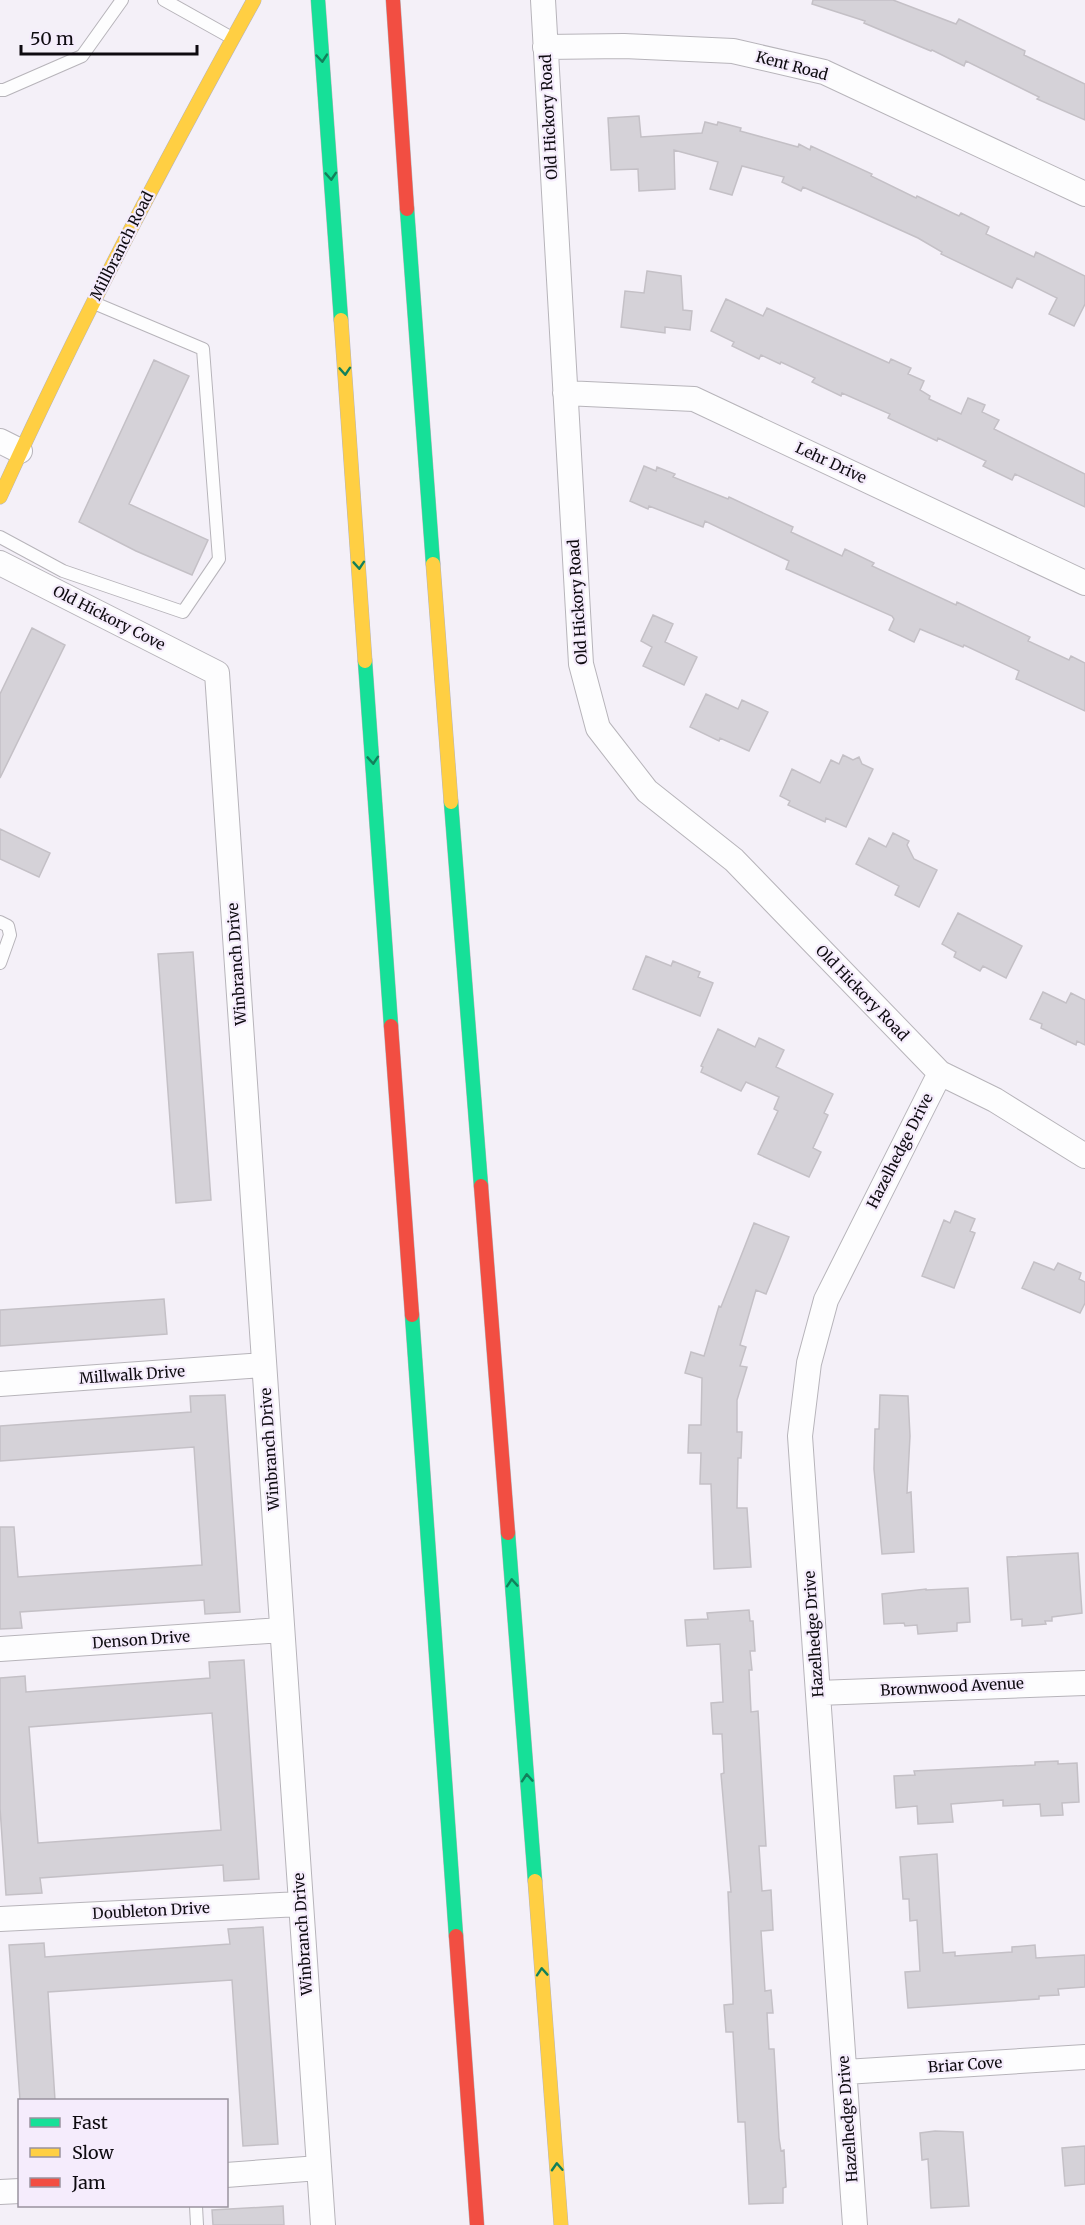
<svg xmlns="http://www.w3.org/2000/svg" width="1085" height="2225" font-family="Merriweather,serif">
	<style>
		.building { fill: #d5d2d8; stroke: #c4c0c6; stroke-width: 1.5; fill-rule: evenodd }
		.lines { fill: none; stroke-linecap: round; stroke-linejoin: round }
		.lane-casing { stroke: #b7b4ba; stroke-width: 14 }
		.street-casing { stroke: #b7b4ba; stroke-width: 26 }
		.fast-casing { stroke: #b7b4ba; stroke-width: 15 }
		.slow-casing { stroke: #b7b4ba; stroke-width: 15 }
		.jam-casing { stroke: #b7b4ba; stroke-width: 15 }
		.lane { stroke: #fdfdfe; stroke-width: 12 }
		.street { stroke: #fdfdfe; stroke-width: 24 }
		.fast { stroke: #16e098; stroke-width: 14 }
		.slow { stroke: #ffcf43; stroke-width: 14 }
		.jam { stroke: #f24e42; stroke-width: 14 }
		.oneway { stroke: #12805b }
		.labels { text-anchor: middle; stroke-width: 4.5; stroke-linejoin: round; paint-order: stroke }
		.street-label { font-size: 15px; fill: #0e0b10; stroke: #f5ecfc }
	</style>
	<rect width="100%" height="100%" fill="#f4f0f8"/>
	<!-- building -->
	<path class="building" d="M813,0H893L956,24L959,19L1025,51L1024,55L1085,84V120L1037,99L1039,97L966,61L964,66L932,50L931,51L864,23L865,21L812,4Z
		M639,116L641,137L702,133L705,122L717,125L718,122L741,128L740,131L798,147L799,144L810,150L811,146L872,174L871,176L916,198L917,196L959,216L961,213L989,227L986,234L1034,257L1036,252L1085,276V304L1074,326L1049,314L1057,298L1017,278L1012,288L941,254L942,252L918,238L856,210L803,187L801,191L782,182L784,177L742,166L732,195L710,189L718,162L674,150L675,189L639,191L638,169L611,170L608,118Z
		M647,271L681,276L683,310L692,311L690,330L665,327V333L621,327L625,291L644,293Z
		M726,299L763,316L767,308L889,363L891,359L911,368L908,374L924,381L920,390L930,396L929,399L961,414L968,398L985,405L982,412L999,420L994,429L1085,474V507L1015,474L1012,480L983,466L986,461L938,438L937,441L888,418L890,414L842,393L841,396L812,382L815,378L781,362L780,364L761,355L759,359L732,346L734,342L711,331Z
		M154,360L189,376L129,504L208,540L192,575L136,551L79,522Z
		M644,466L656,471L657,467L675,474L673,477L728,499L729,497L793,527L791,532L842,556L845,549L874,563L872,566L956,605L957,602L1030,637L1028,641L1069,660L1071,656L1085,663V711L1016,679L1019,671L964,645L963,647L920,629L914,642L889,630L894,619L892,616L786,569L789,561L705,521L703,527L649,506L648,509L630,501Z
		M653,615L673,624L665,642L697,657L684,685L643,666L652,647L641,641Z
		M32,628L65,645L0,778V694Z
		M706,694L738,709L742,700L768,712L749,751L720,738L719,741L690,727Z
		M843,755L853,760L859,757L862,764L873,769L846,827L826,818L825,822L788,805L790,801L780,796L792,769L820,783L831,760L839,764Z
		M0,829L50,853L39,877L0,859Z
		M893,833L909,841L907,845L914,859L937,870L919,907L895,895L899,886L856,864L869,838L886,847Z
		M958,913L1022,946L1006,978L983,966L980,971L954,957L956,952L942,944Z
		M193,952L211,1200L176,1203L158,954Z
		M646,956L671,966L673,961L700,972L698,977L713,983L700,1016L633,989Z
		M1043,992L1066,1003L1071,993L1085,1000V1045L1077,1041L1076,1045L1041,1028L1042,1024L1030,1019Z
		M718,1029L755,1047L759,1038L784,1050L776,1067L833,1094L824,1113L828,1115L813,1148L821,1152L809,1177L758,1154L778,1111L774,1109L779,1097L746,1082L741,1091L701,1072L703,1067L701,1066Z
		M955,1211L975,1219L970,1231L975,1233L954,1288L922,1276L944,1220L950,1223Z
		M754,1223L789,1237L766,1294L756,1290L740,1345L746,1347L740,1366L747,1367L737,1400V1432H742L741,1458H738L737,1508H747L751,1567L714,1569L711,1484H700L701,1453H688L689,1425H701L702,1378L685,1373L691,1352L704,1356L719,1306L721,1307Z
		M1034,1262L1054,1270L1058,1263L1081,1273L1079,1279L1085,1282V1303L1080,1313L1022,1288Z
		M164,1299L167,1334L0,1346V1310Z
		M225,1395L240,1612L205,1614L204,1600L20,1612L22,1628L0,1629V1527H14L18,1577L202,1565L194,1447L0,1461V1426L191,1412L190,1396Z
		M880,1395L908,1396L910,1436L907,1493L911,1492L914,1552L882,1554L874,1469L875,1429H879Z
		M1078,1553L1082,1613L1052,1617V1621H1045L1046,1624L1022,1626V1619L1011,1620L1007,1557Z
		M968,1588L970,1622L957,1623V1631L918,1634L917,1625L905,1626L904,1623L884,1624L882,1594L926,1589V1590Z
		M749,1610L750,1621H753L755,1651H750L752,1670H749L751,1712L758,1711L766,1846H759L762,1891L771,1890L773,1930L761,1931L765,1991L771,1990L773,2013H767L769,2049H774L779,2138L781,2151L784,2150L786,2187L783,2188V2203L749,2204L745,2122H738L733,2032H726L724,2005L733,2004V1996L728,1892H731L721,1774L724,1773L722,1734H713L711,1703L723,1702L720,1644L687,1646L685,1620L708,1619L707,1613Z
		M244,1660L259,1879L224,1881L223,1865L40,1878L42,1893L6,1895L0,1808V1678L25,1676L26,1692L210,1678L209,1662ZM212,1713L221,1830L38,1843L29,1727Z
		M1058,1761V1764L1077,1763L1079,1802L1062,1803L1063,1815L1041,1816L1040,1804L1003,1806V1800L951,1804L953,1822L918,1824L917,1806L896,1808L894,1776L915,1775L914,1771L1035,1765V1762Z
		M937,1854L943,1953L955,1952V1956L1012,1952V1947L1035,1945L1036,1958L1085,1955V1987L1058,1989L1059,1995L1039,1996V1999L908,2008L905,1972L920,1971L917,1920L910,1921L909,1899H903L900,1857Z
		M263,1927L278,2144L243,2146L232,1980L48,1992L55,2100H20L9,1945L44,1943L45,1957L230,1944L228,1929Z
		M935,2131L963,2132L969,2206L931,2208L928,2159L922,2160L920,2133Z
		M1085,2146V2184L1065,2186L1062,2148Z
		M283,2206L284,2225H213L212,2210Z"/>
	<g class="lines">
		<defs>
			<path id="lane" d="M164,0L232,38
				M0,90H4L82,56L122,0
				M0,537L63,571L183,612L219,559L203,349L94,303
				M0,922L8,926L10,935L0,963
				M196,2206L197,2225"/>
			<path id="street" d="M543,0L581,664L598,728L647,791L734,860L940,1073L995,1100L1085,1156
				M545,47L624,46L733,51L824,72L1085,194
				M565,393L694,399L1085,583
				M0,441L20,451
				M0,563L217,673L323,2225
				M0,1384L264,1365
				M0,1649L282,1630
				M818,1693L1085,1683
				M0,1919L301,1904
				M845,2072L1085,2057
				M226,2175L319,2168
				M0,2192L20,2191
				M855,2225L800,1436L809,1363L826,1300L940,1073"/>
			<path id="fast" d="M318,0L341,320
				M407,209L433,564
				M365,661L391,1026
				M451,802L481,1186
				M412,1315L456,1936
				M508,1533L535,1881"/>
			<path id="slow" d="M341,320L365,661
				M0,497C77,327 164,163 254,0
				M433,564L451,802
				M535,1881L561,2225"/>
			<path id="jam" d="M393,0L407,209
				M391,1026L412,1315
				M481,1186L508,1533
				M456,1936L477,2225"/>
		</defs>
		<!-- lane casing -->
		<use href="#lane" class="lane-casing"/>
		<!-- street casing -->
		<use href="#street" class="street-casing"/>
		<!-- fast casing -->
		<use href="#fast" class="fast-casing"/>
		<!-- slow casing -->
		<use href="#slow" class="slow-casing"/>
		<!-- jam casing -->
		<use href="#jam" class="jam-casing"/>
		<!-- lane -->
		<use href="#lane" class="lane"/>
		<!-- street -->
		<use href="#street" class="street"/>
		<!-- fast -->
		<use href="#fast" class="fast"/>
		<!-- slow -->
		<use href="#slow" class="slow"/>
		<!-- jam -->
		<use href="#jam" class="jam"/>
	</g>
	<!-- one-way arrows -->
	<defs><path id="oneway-chevron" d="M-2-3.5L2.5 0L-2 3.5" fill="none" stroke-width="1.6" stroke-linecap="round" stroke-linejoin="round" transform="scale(1.5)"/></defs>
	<g class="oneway">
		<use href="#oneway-chevron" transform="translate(322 58) rotate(85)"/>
		<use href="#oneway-chevron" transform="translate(331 176) rotate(86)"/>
		<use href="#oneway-chevron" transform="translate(345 371) rotate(86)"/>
		<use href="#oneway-chevron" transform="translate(359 565) rotate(86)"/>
		<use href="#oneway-chevron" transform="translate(373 760) rotate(86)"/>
		<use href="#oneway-chevron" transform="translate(512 1583) rotate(-94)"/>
		<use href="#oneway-chevron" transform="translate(527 1778) rotate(-94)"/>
		<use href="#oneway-chevron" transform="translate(542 1972) rotate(-94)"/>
		<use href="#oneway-chevron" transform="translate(557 2167) rotate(-93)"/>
	</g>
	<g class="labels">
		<!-- street labels -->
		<g class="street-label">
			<text transform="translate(792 66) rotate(15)" y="5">Kent Road</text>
			<text transform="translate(549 117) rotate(-93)" y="5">Old Hickory Road</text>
			<text transform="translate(122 246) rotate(-63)" y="5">Millbranch Road</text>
			<text transform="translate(831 463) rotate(25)" y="5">Lehr Drive</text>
			<text transform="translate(578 602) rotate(-94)" y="5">Old Hickory Road</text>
			<text transform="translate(109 618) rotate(27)" y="5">Old Hickory Cove</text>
			<text transform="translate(237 964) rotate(-94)" y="5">Winbranch Drive</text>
			<text transform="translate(862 993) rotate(46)" y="5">Old Hickory Road</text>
			<text transform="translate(900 1151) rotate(-63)" y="5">Hazelhedge Drive</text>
			<text transform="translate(132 1375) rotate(-4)" y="5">Millwalk Drive</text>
			<text transform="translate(270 1449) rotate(-94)" y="5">Winbranch Drive</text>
			<text transform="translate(814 1634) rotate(-94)" y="5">Hazelhedge Drive</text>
			<text transform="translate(141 1640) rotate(-4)" y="5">Denson Drive</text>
			<text transform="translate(952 1687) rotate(-3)" y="5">Brownwood Avenue</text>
			<text transform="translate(151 1911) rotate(-3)" y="5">Doubleton Drive</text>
			<text transform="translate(303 1934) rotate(-94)" y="5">Winbranch Drive</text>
			<text transform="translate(965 2065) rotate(-4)" y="5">Briar Cove</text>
			<text transform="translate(848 2119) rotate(-94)" y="5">Hazelhedge Drive</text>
		</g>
	</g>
	<!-- legend -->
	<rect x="18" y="2099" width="210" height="108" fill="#f5ecfc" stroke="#99929e" stroke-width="1.5"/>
	<rect x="30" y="2118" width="30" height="9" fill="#16e098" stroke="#99929e" stroke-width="1.5"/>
	<text x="72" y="2129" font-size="18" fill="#0e0b10">Fast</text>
	<rect x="30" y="2148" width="30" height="9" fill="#ffcf43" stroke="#99929e" stroke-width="1.5"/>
	<text x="72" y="2159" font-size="18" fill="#0e0b10">Slow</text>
	<rect x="30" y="2178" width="30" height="9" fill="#f24e42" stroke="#99929e" stroke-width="1.5"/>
	<text x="72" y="2189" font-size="18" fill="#0e0b10">Jam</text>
	<!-- scale -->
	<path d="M21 45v9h176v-9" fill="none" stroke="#0e0b10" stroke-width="3"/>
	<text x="30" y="45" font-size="18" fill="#0e0b10" stroke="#f5ecfc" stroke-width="4.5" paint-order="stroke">50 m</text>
</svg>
